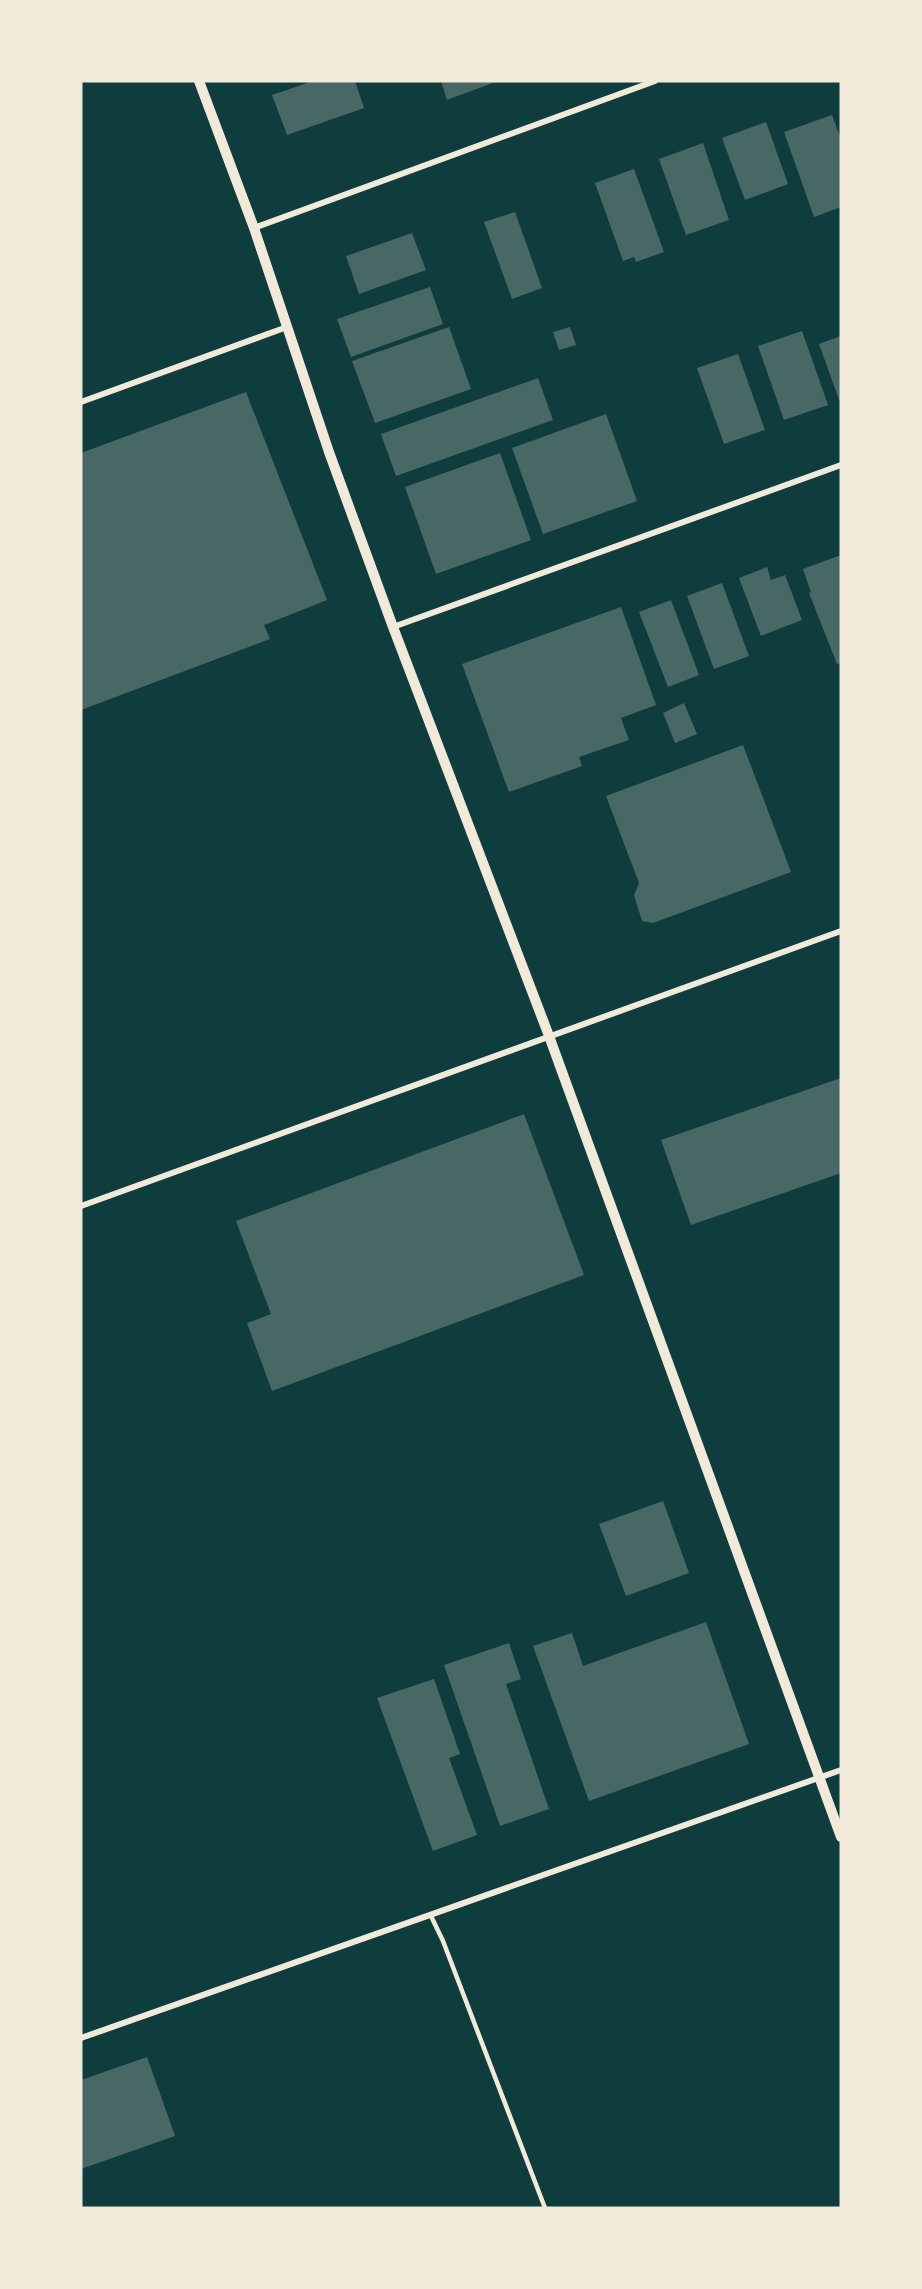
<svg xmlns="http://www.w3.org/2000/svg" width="922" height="2289" font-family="'DejaVu Sans',sans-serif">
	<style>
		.building { fill: #486865 }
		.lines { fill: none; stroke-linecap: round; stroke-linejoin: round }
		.service { stroke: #f1e9da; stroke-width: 4.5 }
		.minor { stroke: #f1e9da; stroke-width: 6 }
		.tertiary { stroke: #f1e9da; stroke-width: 10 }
	</style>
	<rect width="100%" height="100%" fill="#0f3d3e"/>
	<!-- building -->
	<path class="building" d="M313,81H355L364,108L287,135L272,95Z
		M441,81H498L447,100Z
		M832,115L841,140V207L814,217L784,132Z
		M766,122L788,184L745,200L722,138Z
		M703,143L729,220L686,235L659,159Z
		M634,169L664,252L636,262L634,257L623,261L595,183Z
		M515,212L542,288L512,299L484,222Z
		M412,233L426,270L359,294L346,256Z
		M430,287L443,324L351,357L337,319Z
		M449,327L471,389L375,423L352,361Z
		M570,327L576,345L559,350L553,332Z
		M802,331L828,405L784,420L758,346Z
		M841,336V405L819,344Z
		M738,354L765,430L724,444L697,368Z
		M538,378L553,420L396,476L381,434Z
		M246,392L327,600L264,625L270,639L81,710V453Z
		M606,414L637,501L543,534L512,448Z
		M500,453L531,540L436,574L405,487Z
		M841,555V663L837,664L809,593L811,592L803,569Z
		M767,567L771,580L785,575L802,620L761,636L739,578Z
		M722,583L749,656L714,669L687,596Z
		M671,600L699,675L668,687L639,612Z
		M621,607L656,705L621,718L629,740L579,757L582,766L509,792L462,664Z
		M684,703L697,734L675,743L663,713Z
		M743,745L791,872L653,923L642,921L634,895L639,883L606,796Z
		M841,1078V1173L691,1225L661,1140Z
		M524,1114L584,1275L272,1391L247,1323L271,1314L236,1221Z
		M663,1501L689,1573L626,1596L599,1524Z
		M706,1622L749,1744L589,1801L533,1646L572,1633L583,1666Z
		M509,1643L521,1679L506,1684L549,1809L500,1826L444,1665Z
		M434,1679L460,1754L449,1758L477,1835L433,1851L377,1698Z
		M147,2057L175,2136L81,2169V2080Z"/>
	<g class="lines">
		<!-- service -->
		<path class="service" d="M431,1916L443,1941L545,2208"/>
		<!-- minor -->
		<path class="minor" d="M254,228L655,81
			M81,402L287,327
			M393,627L841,465
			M81,1206L841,931
			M81,2038L841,1770"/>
		<!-- tertiary -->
		<path class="tertiary" d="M199,81L254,228L329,452L393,627L549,1036L841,1837"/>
	</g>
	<!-- border -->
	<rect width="922" height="2289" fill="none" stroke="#f1e9da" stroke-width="165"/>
</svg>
